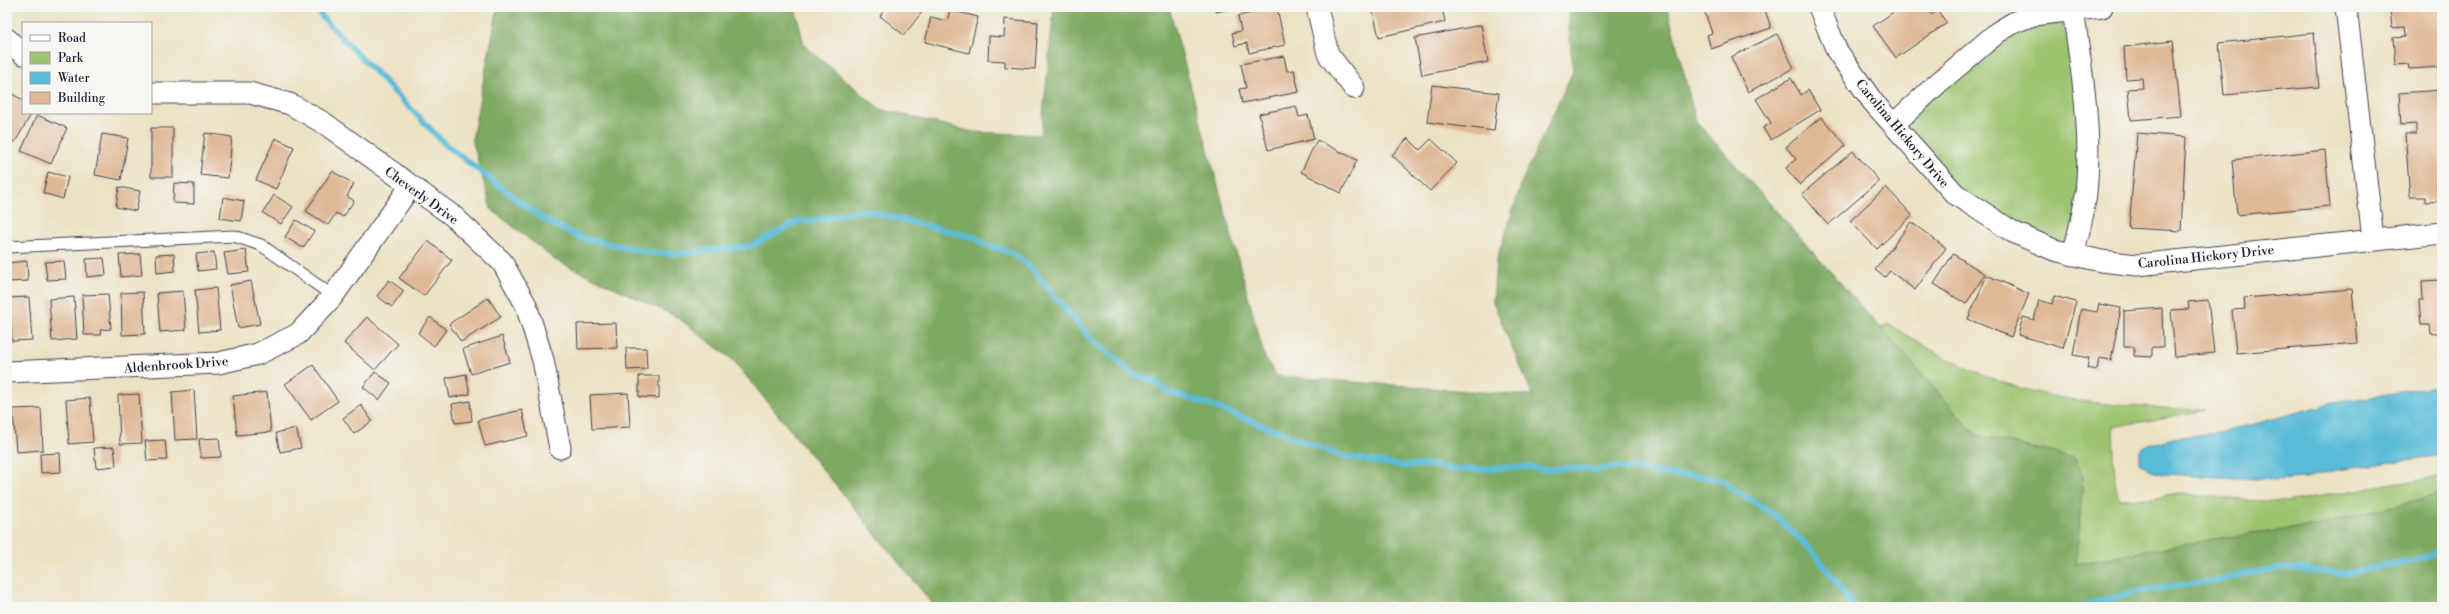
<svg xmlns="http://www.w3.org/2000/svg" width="2449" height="614" font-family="'Libre Bodoni',serif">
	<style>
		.green { fill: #9cc36e; stroke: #5f7254 }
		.forest { fill: #7da961; stroke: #50664e }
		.water { fill: #58bbd7; stroke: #3d6e89 }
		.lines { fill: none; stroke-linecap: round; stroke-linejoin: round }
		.stream { stroke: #58bbd7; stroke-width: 6 }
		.building { fill: #dfb895 }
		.service-casing { stroke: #403f4f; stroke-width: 13 }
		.minor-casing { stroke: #403f4f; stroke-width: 23 }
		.service { stroke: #fff; stroke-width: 11 }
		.minor { stroke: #fff; stroke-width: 21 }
		.labels { text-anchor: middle; stroke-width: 3; stroke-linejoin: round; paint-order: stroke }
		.street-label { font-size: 13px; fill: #22223b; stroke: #f6f6f2 }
	</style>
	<rect width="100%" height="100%" fill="#f6f6f2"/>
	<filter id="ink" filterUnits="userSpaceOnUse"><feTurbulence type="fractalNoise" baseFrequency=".025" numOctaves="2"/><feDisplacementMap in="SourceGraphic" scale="8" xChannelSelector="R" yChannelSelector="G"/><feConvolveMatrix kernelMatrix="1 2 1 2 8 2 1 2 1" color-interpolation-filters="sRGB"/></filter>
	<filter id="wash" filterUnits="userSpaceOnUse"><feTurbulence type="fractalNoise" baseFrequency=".012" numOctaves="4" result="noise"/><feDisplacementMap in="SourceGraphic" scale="16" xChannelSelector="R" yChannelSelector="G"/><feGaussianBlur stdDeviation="0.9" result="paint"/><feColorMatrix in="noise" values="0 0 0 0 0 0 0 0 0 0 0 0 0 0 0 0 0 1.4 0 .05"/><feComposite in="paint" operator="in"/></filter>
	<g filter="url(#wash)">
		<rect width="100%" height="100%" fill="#ece1c3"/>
		<!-- green -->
		<path class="green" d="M2073,10L2086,93L2073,255L1981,213L1894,124L1998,32Z
			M1888,324C1923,345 1958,367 1996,380C2064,405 2135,407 2206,410L2113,427L2115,482L2119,499L2152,498L2171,494H2186L2241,500L2285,502L2442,476V494L2314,526L2214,539L2076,564L2083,476L2075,458L1976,435L1880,328Z"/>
		<!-- forest -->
		<path class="forest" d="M498,7H795L804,45L880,109L973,132L1041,135L1054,7H1169L1265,358L1277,376L1533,396L1493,302L1496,262L1523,179L1573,71L1567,7H1667L1696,121L1976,435L2075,458L2083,476L2076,564L2214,539L2314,526L2442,494V607H935L733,360L677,317L555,260L491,209L472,139Z"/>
		<!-- water -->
		<path class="water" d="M2442,385V455L2336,470L2307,478L2274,480L2162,474L2150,471L2139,463V452L2142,447L2173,438L2227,431L2333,403Z"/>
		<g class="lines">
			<!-- stream -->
			<path class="stream" d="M318,7L322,17L445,144L541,218L581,238L653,253L675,254L751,246L801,220L807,222L863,210L977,238L983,244L1011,252L1030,266L1090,338L1134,374L1155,382L1168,392L1210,405L1341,456L1402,466L1432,465L1453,470L1529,467L1543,470L1566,468L1595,470L1618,467L1685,476L1691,474L1727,482L1729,487L1774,514L1817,556L1854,607
				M2082,607L2134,592L2219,580L2281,567L2343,574L2423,558L2442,548"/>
		</g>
		<g id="blocks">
			<!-- building -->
			<path class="building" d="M886,7H926L904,35L880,16Z
				M1215,7H1237V8L1216,12Z
				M1372,7H1442L1445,22L1379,37Z
				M1713,7H1764L1771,28L1711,49L1707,35L1712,33L1704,10Z
				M1901,7H1926L1932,15L1938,11L1947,23L1896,58L1873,26Z
				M2390,7H2442V67L2409,69L2408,64L2395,65L2393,38L2405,37L2404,27L2392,28Z
				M1277,8L1285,45L1249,53L1247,43L1235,46L1232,33L1241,31L1238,16Z
				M950,10L978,17L969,53L925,42L931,17L947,21Z
				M1005,19L1038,22L1035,69L1005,67V61L988,60L989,36L1004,37Z
				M1481,25L1488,62L1422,75L1415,38Z
				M2314,33L2319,87L2224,95L2219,43Z
				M1777,34L1794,68L1748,92L1731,57Z
				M2173,41L2181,116L2131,120L2128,89L2143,88L2142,78L2126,79L2124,47Z
				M1284,56L1287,71L1294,70L1299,92L1242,103L1239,89L1246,88L1241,64Z
				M1791,78L1801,95L1808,90L1820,110L1771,140L1763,128L1771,123L1756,99Z
				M1432,85L1499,93L1494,131L1427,122Z
				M2442,90V201L2425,202V197H2410L2405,134H2416V124L2401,125L2399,93Z
				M7,91L23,100V113H32L15,142L7,138Z
				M1296,106L1299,117L1308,115L1314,139L1268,150L1259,114Z
				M37,115L67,128L51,164L21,151Z
				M1821,117L1846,145L1800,185L1786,168L1796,159L1786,147Z
				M151,128H173V177H151Z
				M205,133L232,137L228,178L200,175Z
				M2137,133L2186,137L2181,231L2129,228Z
				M102,134L128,138L121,180L95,175Z
				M275,138L294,147L276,189L256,180Z
				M1408,138L1420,150L1431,139L1457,163L1430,191L1392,155Z
				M1317,140L1357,160L1341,193L1301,172Z
				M2325,150L2330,206L2237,215L2232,160Z
				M1853,151L1879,181L1828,225L1802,194Z
				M332,171L354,184L347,196L354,201L343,217L336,213L328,225L306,211Z
				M48,172L68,177L63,199L43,193Z
				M174,183L194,184V204L173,203Z
				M119,187L140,191L136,211L116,207Z
				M1886,187L1912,215L1877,249L1850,221Z
				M274,195L293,207L281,224L263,213Z
				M223,197L244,201L241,221L220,218Z
				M296,220L314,231L303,248L285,237Z
				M1911,222L1946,248L1915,290L1890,271L1885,277L1875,270Z
				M428,241L452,260L424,296L399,278Z
				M246,250L249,272L228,274L224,253Z
				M214,252L216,269L198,271L196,254Z
				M140,254L142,275L121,277L119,255Z
				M174,254L175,271L157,273L156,255Z
				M1953,254L1985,274L1966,304L1934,284Z
				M104,258L106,275L87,277L86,259Z
				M27,261L28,281L8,282L7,263Z
				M64,261L66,279L47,280L45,262Z
				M1987,275L2029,294L2011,337L1968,319Z
				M389,280L404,291L392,307L377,296Z
				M2442,280V333L2431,334L2430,325H2421L2419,300H2423L2422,281Z
				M251,281L260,324L238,328L230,285Z
				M216,288L220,330L199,332L195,290Z
				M2352,289L2357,343L2236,353L2232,310L2245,309L2244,298Z
				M183,291L186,330L160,332L157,293Z
				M143,292L145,334L122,335L121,293Z
				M108,294L111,329L100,330L101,335H84L82,295Z
				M2054,296L2076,302L2063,348L2018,335L2023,317L2034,320L2039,300L2052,304Z
				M29,297L32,340L12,341L9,298Z
				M74,297L77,339L52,341L49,299Z
				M488,298L501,317L461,342L449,324Z
				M2208,300L2214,353L2175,357L2171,310L2189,309L2188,302Z
				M2099,304L2121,308L2111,360L2099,358L2097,370L2087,368L2089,358L2073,355L2081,309L2097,312Z
				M2162,308L2163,347H2152V357L2134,356V347H2124V311Z
				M367,317L398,344L375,370L344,343Z
				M430,317L446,330L434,346L418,333Z
				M616,323L617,348L578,349L577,324Z
				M502,336L510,362L471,374L463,349Z
				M626,348H646L647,369L627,370Z
				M313,365L338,401L311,420L285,384Z
				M375,372L391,383L379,400L363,387Z
				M466,374L470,394L450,398L446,378Z
				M639,376H659V398L639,397Z
				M194,390L197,439L175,440L172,392Z
				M267,392L271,432L237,435L233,396Z
				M628,393L630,427L592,429L590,395Z
				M139,394L142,443L120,444L118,395Z
				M90,398L93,442L69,444L66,400Z
				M470,401L472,421L455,423L452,404Z
				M361,405L372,421L354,434L343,418Z
				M41,408L43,450L16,452L13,409Z
				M522,410L528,436L485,446L478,420Z
				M296,428L301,448L280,452L276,433Z
				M219,438L221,457L201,458L199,439Z
				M165,440L167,460L147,461L145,441Z
				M114,447L116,466L96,468L94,448Z
				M60,453L61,472L41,473L40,454Z"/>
		</g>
	</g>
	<g filter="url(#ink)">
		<use href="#blocks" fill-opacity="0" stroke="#403f4f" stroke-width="1"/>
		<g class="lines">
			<defs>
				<path id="service" d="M7,247L234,236L261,245L333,296"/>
				<path id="minor" d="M1317,7L1328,54L1354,88
					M1819,7L1837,51L1873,102L1955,194L2013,232L2054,250L2101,261L2137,265L2442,233
					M2346,7L2373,239
					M7,39L23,54
					M151,93H250L290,104L324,123L453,216L502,262L526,305L543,360L560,448
					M1894,124L1937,84L1998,32L2015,22L2033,15L2102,7
					M2073,255C2079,231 2086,205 2087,180C2091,123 2081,67 2073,10
					M7,372L219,363L258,354L298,334L333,296L410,187"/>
			</defs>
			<!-- service casing -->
			<use href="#service" class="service-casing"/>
			<!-- minor casing -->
			<use href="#minor" class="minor-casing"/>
			<!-- service -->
			<use href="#service" class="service"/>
			<!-- minor -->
			<use href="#minor" class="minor"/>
		</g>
	</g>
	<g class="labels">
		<!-- street labels -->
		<g class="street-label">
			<text transform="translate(1903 133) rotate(50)" y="5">Carolina Hickory Drive</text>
			<text transform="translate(422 195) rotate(36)" y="5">Cheverly Drive</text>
			<text transform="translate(2206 256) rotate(-6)" y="5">Carolina Hickory Drive</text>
			<text transform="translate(176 364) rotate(-4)" y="5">Aldenbrook Drive</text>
		</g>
	</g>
	<!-- margin -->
	<rect width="2449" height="614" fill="none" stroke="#f6f6f2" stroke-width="24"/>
	<!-- legend -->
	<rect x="22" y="22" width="130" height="92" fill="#f6f6f2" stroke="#a1a1a9"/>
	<rect x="30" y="35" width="20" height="6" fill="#ffffff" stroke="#a1a1a9"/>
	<text x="58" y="42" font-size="12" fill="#22223b">Road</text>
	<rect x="30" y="52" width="20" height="12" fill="#9cc36e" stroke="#a1a1a9"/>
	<text x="58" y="62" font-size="12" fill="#22223b">Park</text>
	<rect x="30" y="72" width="20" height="12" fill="#58bbd7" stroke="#a1a1a9"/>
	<text x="58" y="82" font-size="12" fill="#22223b">Water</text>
	<rect x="30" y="92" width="20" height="12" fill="#dfb895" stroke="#a1a1a9"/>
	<text x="58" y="102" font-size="12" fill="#22223b">Building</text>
</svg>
